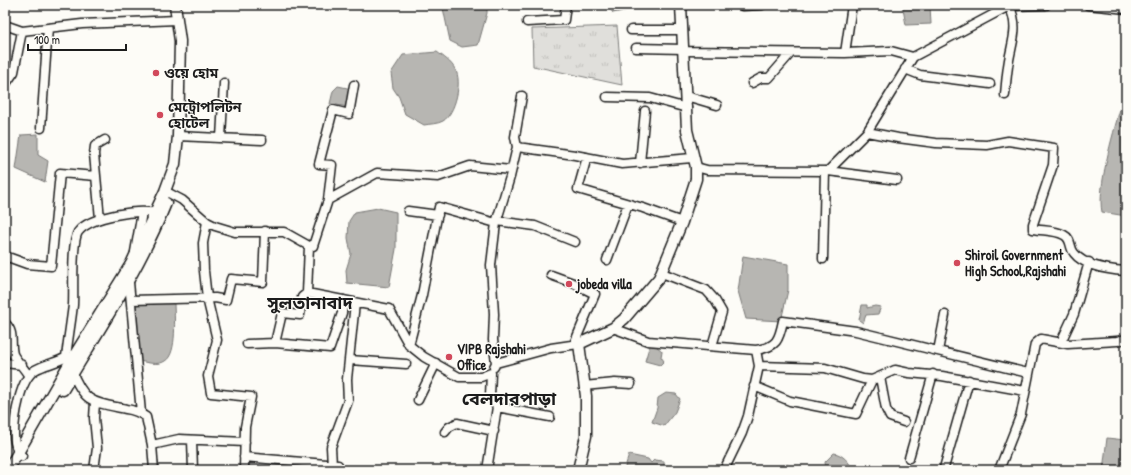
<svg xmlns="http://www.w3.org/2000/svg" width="1131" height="475" font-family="'Patrick Hand','Noto Sans Bengali',sans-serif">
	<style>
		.park { fill: url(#park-tufts); stroke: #7e7e7c }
		.water { fill: #b7b6b2; stroke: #797876 }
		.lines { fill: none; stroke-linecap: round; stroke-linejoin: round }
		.minor-casing { stroke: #1c1c1c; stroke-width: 11 }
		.major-casing { stroke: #1c1c1c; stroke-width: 13 }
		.minor { stroke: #fdfcf7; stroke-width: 8 }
		.major { stroke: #fdfcf7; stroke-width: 10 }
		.poi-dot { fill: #d1495b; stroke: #fdfcf7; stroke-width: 1.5 }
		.labels { text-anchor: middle; stroke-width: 3; stroke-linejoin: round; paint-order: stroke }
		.poi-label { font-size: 14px; font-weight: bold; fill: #1c1c1c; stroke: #fdfcf7; text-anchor: start }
		.district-label { font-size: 18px; font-weight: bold; fill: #1c1c1c; stroke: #fdfcf7 }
	</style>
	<defs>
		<pattern id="park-tufts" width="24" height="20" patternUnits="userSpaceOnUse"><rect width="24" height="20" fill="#e0dfdb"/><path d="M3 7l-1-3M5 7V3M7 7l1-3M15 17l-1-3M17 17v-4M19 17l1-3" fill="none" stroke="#c0bfbb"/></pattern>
	</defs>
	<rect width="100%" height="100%" fill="#fdfcf7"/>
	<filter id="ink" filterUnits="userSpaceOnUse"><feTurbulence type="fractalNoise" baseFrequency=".025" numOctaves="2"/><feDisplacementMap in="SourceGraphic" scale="8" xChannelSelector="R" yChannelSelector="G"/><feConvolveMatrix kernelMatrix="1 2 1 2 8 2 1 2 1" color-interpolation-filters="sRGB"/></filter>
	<g filter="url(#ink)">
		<!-- park -->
		<path class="park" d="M617,26L622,85L533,66L532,29Z"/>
		<!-- water -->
		<path class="water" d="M444,5H487V13L478,45L462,47L450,41L443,8Z
			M608,5H641L633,9L613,13Z
			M900,5H930L931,24L906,25L903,9Z
			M437,52C444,57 451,62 455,69C463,81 455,114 443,121C438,124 429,124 424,125L405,114L399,97L393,88L391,73L403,55Z
			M338,86L352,89L349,107L330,104L333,91Z
			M1120,109L1126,110V216L1102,212C1097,188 1113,134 1120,109Z
			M38,134V155L48,161L45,182L16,169L21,135Z
			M378,208L396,212V249L389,287L347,283L346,270L351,254L348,238L349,221L355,212Z
			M743,256L788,264V290L781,321L746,319L738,291Z
			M136,302H174C174,315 178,354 165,361C158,366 146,362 138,361Z
			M862,305H867V308L875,306L881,307L878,314L866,315L863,323L859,320Z
			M650,344L656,346L662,351L661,357L664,361L660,365L645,361Z
			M666,393L676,394L680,399L675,412L664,426L652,422L657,408L658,398Z
			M1126,433V470H1103L1107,438L1125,440Z
			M834,453C842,454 851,463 852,470H826L825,462Z
			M629,455L648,459L651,463L654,460L664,461V470H624Z"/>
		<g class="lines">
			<defs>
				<path id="minor" d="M852,5L845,53L891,51L913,57
					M1088,5L1126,9
					M742,6L762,5
					M527,22L564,20L566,5
					M5,25L22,31
					M631,30H683
					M636,48L684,49
					M684,51L845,53
					M905,69L920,75L990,84
					M752,83L761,78H769L790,54
					M5,85L14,72L22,31L82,24L177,20
					M1005,95C1006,83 1007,71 1009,60C1013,38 1019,27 1009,5
					M686,96L717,105
					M607,97L650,98L687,108
					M41,128L48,28
					M867,132L898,138L936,143L987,145L1008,141L1054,148L1053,165L1033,224V229C1043,231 1055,230 1064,235C1072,239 1069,247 1074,253C1085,267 1110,270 1126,271
					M178,136L262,140
					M221,138L224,83
					M517,147L515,137L522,96
					M587,157L578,189L643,208L682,222
					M640,163L645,111
					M696,167L707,170L828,171L867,132L913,57L1009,6L1046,5
					M828,171L897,180
					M165,191L182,200L207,222L215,226L235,232H284L309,246L307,293L389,309L409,345L424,357L459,377H481L491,373L490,396L497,407L487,470
					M328,200L332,165L319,164L333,110L349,114L354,85
					M408,211L438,215
					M100,219L94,154L95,146L105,140
					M497,221L535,226L575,242
					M207,222L203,243L204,271L207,298L217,340L208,376L211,393L251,397L245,427L244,470
					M309,246H313L328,200L377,173L438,177L470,166L511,170
					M135,252L142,212
					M5,256L27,264L51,266L60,173L96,176
					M823,259L825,171
					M607,260L628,204
					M662,273L706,290L715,300L722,312L712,346
					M551,275L573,283L595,294L574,344
					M126,279L129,282L141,413
					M131,300L215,298L226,300L231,279L263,282L265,231
					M5,323C15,332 10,343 13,354C15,359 25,369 28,375
					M613,328L648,341L756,350
					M1061,342L1074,314L1089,262
					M275,343L282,313L300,315L302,297L307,293
					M247,344L275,343L330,348L342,313L344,300
					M409,345L422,295L439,207L496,223
					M938,351L945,315
					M350,360L406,364
					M5,363L22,365
					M496,363L493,340L494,314L491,265L496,223L510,177L517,147L575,155L622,164L692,158
					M759,366L825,368L863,379L872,380L895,370L909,373L942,376L1025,391
					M494,367L496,363L551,348L578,344
					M71,369C84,403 92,402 126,409C134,410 139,412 146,417L152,445L154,470
					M880,377L886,409L890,417L904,422
					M584,386L615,383L631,384
					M754,386L790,401L856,414L872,380
					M418,400L436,363
					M497,407L550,417
					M445,432L449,427L457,423L494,431
					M192,440L193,470
					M152,445L179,439L245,442
					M22,456L18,453C16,447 14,441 14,435C14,418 20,379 35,370C45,364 57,363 66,357C68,340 71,322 73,305C74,289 71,244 78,232C90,216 141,208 159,214
					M244,457L338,465V470
					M909,458L933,374
					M332,465L331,447L348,401L347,379L355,303
					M944,468L969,380
					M94,470L97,448L94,418L95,402
					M724,470L742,433L748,416L759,366L756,350C777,347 779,340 783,321L856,331L1028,373
					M786,470H787
					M999,470L1021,414L1035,344L1041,339L1068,344L1117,341L1126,339"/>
				<path id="major" d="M63,390C100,328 139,270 166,203
					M8,470L69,364L131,264L165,191L175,164L178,136L180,41L175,5
					M578,470L586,436V396L579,344L613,328L624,319L659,278L682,222L696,179V167L687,130L681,5"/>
			</defs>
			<!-- minor casing -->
			<use href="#minor" class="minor-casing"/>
			<!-- major casing -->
			<use href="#major" class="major-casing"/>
			<!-- minor -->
			<use href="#minor" class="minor"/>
			<!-- major -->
			<use href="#major" class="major"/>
		</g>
	</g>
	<!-- markers -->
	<g class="poi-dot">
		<circle cx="156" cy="73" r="4"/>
		<circle cx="160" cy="115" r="4"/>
		<circle cx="957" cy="263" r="4"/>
		<circle cx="569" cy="284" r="4"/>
		<circle cx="449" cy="357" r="4"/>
	</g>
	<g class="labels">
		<!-- poi labels -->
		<g class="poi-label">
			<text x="164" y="78">ওয়ে হোম</text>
			<text x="168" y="112">মেট্রোপলিটন<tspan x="168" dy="16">হোটেল</tspan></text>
			<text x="965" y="260">Shiroil Government<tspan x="965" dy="16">High School,Rajshahi</tspan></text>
			<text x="577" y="289">jobeda villa</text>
			<text x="457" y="354">VIPB Rajshahi<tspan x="457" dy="16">Office</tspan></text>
		</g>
		<!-- district labels -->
		<g class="district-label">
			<text x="310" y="309">সুলতানাবাদ</text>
			<text x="509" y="405">বেলদারপাড়া</text>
		</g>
	</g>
	<!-- margin -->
	<rect width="1131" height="475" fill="none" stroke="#fdfcf7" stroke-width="20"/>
	<rect x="10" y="10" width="1111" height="455" fill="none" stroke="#1c1c1c" stroke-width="1.5" filter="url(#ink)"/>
	<!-- scale -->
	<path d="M28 44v6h98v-6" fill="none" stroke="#1c1c1c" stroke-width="2"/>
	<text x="34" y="44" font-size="12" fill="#1c1c1c" stroke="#fdfcf7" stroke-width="3" paint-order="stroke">100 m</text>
</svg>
